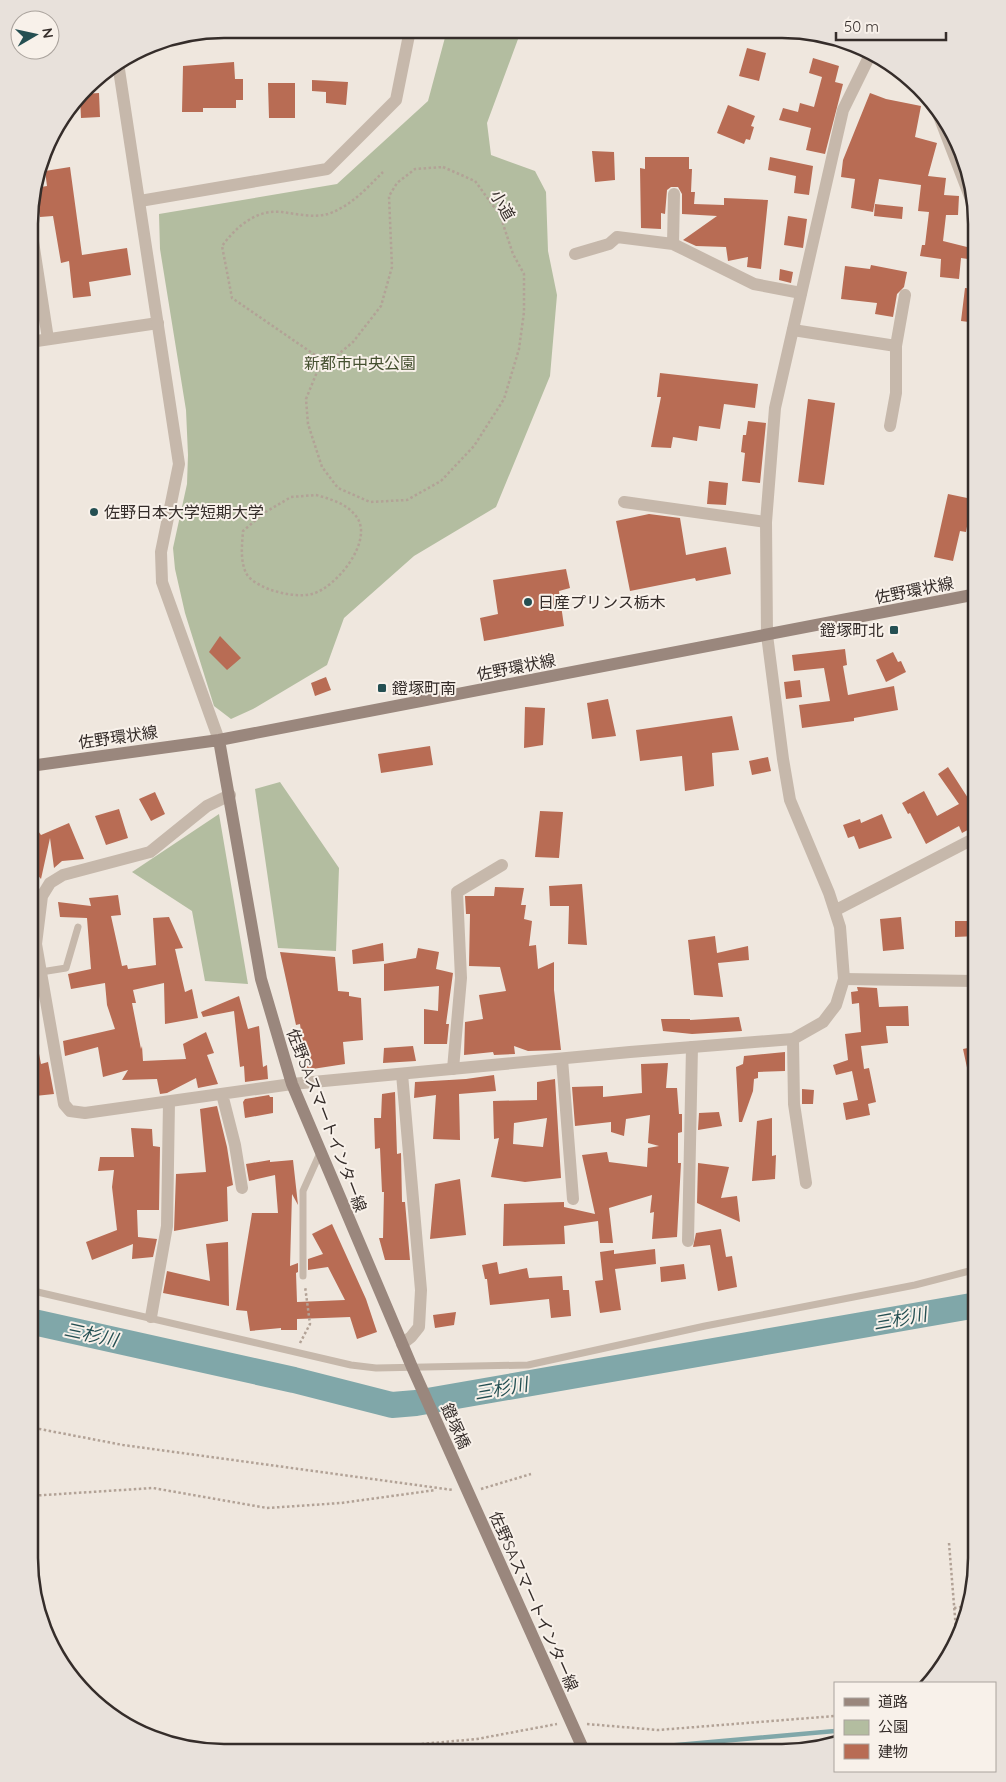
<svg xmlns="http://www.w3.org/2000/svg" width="1006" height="1782" font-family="Quicksand,'Noto Sans JP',sans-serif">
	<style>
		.green { fill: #b3bda0 }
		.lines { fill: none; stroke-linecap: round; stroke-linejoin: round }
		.stream { stroke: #80a7a9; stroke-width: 4.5 }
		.river { stroke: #80a7a9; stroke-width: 26 }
		.building { fill: #b86c54; fill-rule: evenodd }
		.path { stroke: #b2a296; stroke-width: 2.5; stroke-dasharray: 2.5 2.5; stroke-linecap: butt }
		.service { stroke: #c6b8ab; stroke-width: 7 }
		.minor { stroke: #c6b8ab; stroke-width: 12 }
		.tertiary { stroke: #c6b8ab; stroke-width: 12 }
		.secondary { stroke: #9a877d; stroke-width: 12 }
		.poi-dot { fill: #244f52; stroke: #f8f1ea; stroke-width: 2 }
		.labels { text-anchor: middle; stroke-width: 4; stroke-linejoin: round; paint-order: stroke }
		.street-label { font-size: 16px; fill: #352d2a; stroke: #f8f1ea }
		.park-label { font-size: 16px; fill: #455030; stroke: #f8f1ea }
		.poi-label { font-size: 16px; fill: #352d2a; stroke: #f8f1ea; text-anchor: start }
		.water-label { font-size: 18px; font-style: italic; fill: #244f52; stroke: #f8f1ea }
		.rim { fill: none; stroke: #352d2a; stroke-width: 2.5 }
	</style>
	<rect width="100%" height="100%" fill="#efe7de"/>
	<!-- green -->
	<path class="green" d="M447,30L521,31L487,123L491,155L535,171L546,192L548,251L557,295L550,376L496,507L414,556L344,618L327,665L253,709L231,719L214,706L185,613L175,569L173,548L187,484L188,455L186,410L160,249L159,214L337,184L428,101Z
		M280,782L339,868L336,951L278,948L255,789Z
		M219,814L248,984L205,981L192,911L132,872Z"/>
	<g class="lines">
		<!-- stream -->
		<path class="stream" d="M587,1753L835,1731"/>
		<!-- river -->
		<path class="river" d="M29,1321L294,1380L392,1405L416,1403L977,1305"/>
	</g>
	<!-- building -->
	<path class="building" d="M747,48L766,53L759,81L739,76Z
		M813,58L839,66L835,82L843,84L825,154L806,150L811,128L779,120L783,108L798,112L800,103L814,107L822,77L809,73Z
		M234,62L235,79H243V100H236V108H203V112H182L183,66Z
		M312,80L348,82L346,105L326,103V92L312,91Z
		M268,83H295V118H269Z
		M99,93L100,117L81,118L80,96L83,94Z
		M870,93L886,99L921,106L915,137L937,143L928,176L946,178L944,195L959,196L958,215H946L943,241L971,248L968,259L961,258L959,279L940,277L941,259L920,256L922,245H925L929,212L918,211L921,185L879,179L873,212L851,208L855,179L841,177L843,160Z
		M728,105L755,116L751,126L754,127L750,140L746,139L744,144L717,133Z
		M592,151L614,152L615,180L595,182Z
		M645,157H689V169H692L691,192H695L694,204L724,205V198L768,200L761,269L747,267L748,257L728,261L726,247L696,246L683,240L717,216L682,214V194L678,187H671L667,190L665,214L661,213V229L641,228L640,168L645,169Z
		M770,157L813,166L809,195L794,193L796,176L768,170Z
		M70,167L82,255L127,248L131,275L89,282L91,296L73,298L69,261L61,263L53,216L40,217L35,188L47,186L45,171Z
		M875,204L903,207L902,219L874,216Z
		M788,216L807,219L803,248L784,245Z
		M871,265L907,272L904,287L897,294L893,317L875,314L877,303L841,299L845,266L870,269Z
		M780,269L793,272L791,283L779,280Z
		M965,288L977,289V323L961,321Z
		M660,373L758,384L755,408L724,404L720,429L699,426L697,441L673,437L671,448L651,447L661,397H657Z
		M808,399L835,403L824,485L798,482Z
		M748,421L766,423L760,483L742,481L745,453L741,452L743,435H746Z
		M709,481L728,483L726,505L707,504Z
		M948,494L972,499L966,532L960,531L953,561L934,557Z
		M649,514L680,518L686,555L726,547L731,574L696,581L695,578L630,591L616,521Z
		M566,569L570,588L559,591L564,626L484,641L480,618L498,614L493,580Z
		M220,636L241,658L227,670L209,652Z
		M845,649L847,665L843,666L848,695L894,686L898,710L854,718V721L802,728L799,705L830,701L824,668L794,671L792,655Z
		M893,652L898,662L901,661L906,672L886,682L876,660Z
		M326,677L331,690L315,696L311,683Z
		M800,680L802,697L786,699L784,682Z
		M608,699L616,736L592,739L587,703Z
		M525,707L545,708L543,745L524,748Z
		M732,716L739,750L712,753L714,786L685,791L682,756L640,761L636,730Z
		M430,746L433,765L381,773L378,754Z
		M768,757L771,771L752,775L749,761Z
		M948,767L977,812V825L962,833L959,826L926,844L910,813L908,814L902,803L924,791L937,816L959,804L938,774Z
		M155,792L165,814L151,821L139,799Z
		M119,809L128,838L106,845L95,816Z
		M540,811L563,812L559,858L535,857Z
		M882,814L892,838L859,849L854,836L848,838L843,825L860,819L861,823Z
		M69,823L84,859L62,861L54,868L50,838L41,879L30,866V840L38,831L41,835Z
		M582,884L587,945L568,944L569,906H550L549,886Z
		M495,887L524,888L521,905H526L524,919L532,921L529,946L536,945L538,969L554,962V990L561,1050L528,1051L514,1046L515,1054L494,1055L493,1052L464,1055L465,1022L483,1019L479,995L506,991L500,967L469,966L470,914H466L465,896H494Z
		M118,895L121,915L111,916L122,966L127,965L128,969L156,965L153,918L169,917L183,948L175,949L185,992L192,989L198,1018L165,1024L164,983L133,990L136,1003H132L141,1049L142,1046L143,1061L186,1059L183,1044L206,1032L214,1053L207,1055L218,1084L198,1088L196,1078L167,1093L160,1094L157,1079L122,1080L128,1070L103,1077L98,1047L65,1056L63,1041L115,1029L107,1005L105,983L71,989L68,974L91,969L87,918L60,917L58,902L91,906L89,898Z
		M901,917L904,949L883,951L880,919Z
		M955,921H977V936L955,937Z
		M715,936L717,953L748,946L749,960L718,963L723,997L694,995L688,940Z
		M383,943L384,961L353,964L352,950Z
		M418,948L439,952L436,969L453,973L446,1024H449L447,1044H424V1009L438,1011L439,986L384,991V964L416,958Z
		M280,952L335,957L338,991L349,992V996L361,998L363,1040L343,1042L345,1064L306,1070L300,1024L296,1025Z
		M857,987L877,988L879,1007L908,1006L909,1026H886L888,1043L861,1046L864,1069L869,1068L876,1102L868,1104L870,1115L846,1120L843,1103L858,1100L852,1071L836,1075L833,1065L848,1060L845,1034L861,1032L859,1003L852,1004L851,992L858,991Z
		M239,996L248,1029L259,1026L263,1067L267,1065L268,1079L245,1082L244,1066L240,1067L234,1011L203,1017L201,1012Z
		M739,1017L742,1031L692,1034L663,1031L661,1019H690V1020Z
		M29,1033H35L41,1064L48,1062L54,1094L35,1096L29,1081Z
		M413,1046L416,1061L383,1063L384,1048Z
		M977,1046V1091H972L963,1049Z
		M785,1052V1071L758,1072V1078L754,1079L753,1091L742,1122H739L736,1067L743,1064L744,1056Z
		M668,1063L666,1088H677L679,1114H682V1132L678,1133V1163H681L677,1237L652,1239L654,1212L650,1213L652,1195L609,1208L613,1243H600L598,1221L564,1226L565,1244L503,1246L504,1204L564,1202V1207L595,1214L582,1155L607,1152L609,1162L647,1167L648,1148L659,1146L648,1143L650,1115L626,1119L624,1136L611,1132V1122L575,1126L572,1087L603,1086V1097L642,1093L641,1064Z
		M494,1075L496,1091L459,1094L460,1140L433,1139L436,1095L414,1098L415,1082L466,1079Z
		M555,1079L561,1178L525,1182L491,1177L499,1138L494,1139L493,1101L537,1100V1082ZM547,1118L543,1147L513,1144L514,1123Z
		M802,1089L814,1090L813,1104H802Z
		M395,1092L397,1154L401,1153L402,1202H405L410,1260H385L379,1238H383L384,1192H382L380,1148L375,1149L374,1118H381L382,1094Z
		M269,1095L270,1097H273V1113L245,1118L243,1102L245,1099Z
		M217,1106L227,1147L233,1185L227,1187L228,1221L174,1231L176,1174L206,1172L200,1109Z
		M719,1112L722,1126L698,1130L699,1113Z
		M772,1118V1156L776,1155L775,1179L752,1181L757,1121Z
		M131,1128L152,1129L153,1146L160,1147L159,1210H137L138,1237L157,1239L153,1257L132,1259L133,1244L92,1260L86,1242L117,1230L112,1187L114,1170L98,1171L100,1157H134Z
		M270,1160V1162L293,1160L298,1205L292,1194L290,1266L298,1263V1272L296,1273L297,1302L345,1300L328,1267L308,1270V1259L323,1254L312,1234L332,1224L366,1299L377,1332L357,1339L350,1317L297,1319V1330H281V1328L250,1331L247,1311L236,1310L252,1213H278L275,1175L249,1181L246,1164Z
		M698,1163L729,1167L721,1198L737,1196L740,1222L697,1203Z
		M460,1179L466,1235L430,1239L435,1184Z
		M721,1229L726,1257L732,1256L737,1287L718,1291L710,1245L693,1247L696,1233Z
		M228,1242L229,1306L163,1293L167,1271L210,1281L206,1244Z
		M655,1249L656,1264L615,1269L621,1310L600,1313L595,1281L603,1280L600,1252L614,1250V1254Z
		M497,1262L499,1274L527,1268L529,1278L562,1276L563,1290H569L571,1316L551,1318L549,1299L490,1305L487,1279H485L482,1265Z
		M684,1264L686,1279L661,1282L660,1267Z
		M456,1312L454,1325L435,1328L433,1315Z"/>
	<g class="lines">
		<!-- path -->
		<path class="path" d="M443,167L475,181L500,215L513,254L524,274V312L519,349L504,399L474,446L441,481L407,500L370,502L338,488L322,467L308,424L306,399L317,372L353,342L381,306L392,267L389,196L397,183L415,169Z
			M315,355L232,298L222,246C236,227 256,209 282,212C297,214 314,218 328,214C351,206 366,189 383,172
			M316,495C330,499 346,503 356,516C375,540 336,588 312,594C299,597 284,594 271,590C263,587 250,581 246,573C240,560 242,545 243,531L264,513L291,497Z
			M300,1343L310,1324L305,1286
			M29,1427L123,1445L453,1490
			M481,1489L531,1474
			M29,1496L153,1488L267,1508L341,1503L436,1490
			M949,1543L957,1642
			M954,1608L969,1606
			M587,1724L658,1730L835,1716
			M332,1752L477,1739L557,1724"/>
		<!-- service -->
		<path class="service" d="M41,972L66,968L78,927
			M303,1276V1191L320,1153
			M29,1290L351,1365L376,1368L528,1365L705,1326L915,1285L977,1269"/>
		<!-- minor -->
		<path class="minor" d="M140,201L327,169L396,100L410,30
			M30,222L48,339
			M673,244L674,194
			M575,254L609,244L617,237L673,244L754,284L801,293
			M793,330L896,346
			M30,342L158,323
			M890,426L896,393V346L905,295
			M624,502L766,522
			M230,795L207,806L150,852L63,875L50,883L42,896L36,944L64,1104L70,1111L85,1113L292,1084
			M844,979L974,981L977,993
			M793,1039L794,1104L806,1183
			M562,1059L573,1199
			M453,1069L461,978L457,892L502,865
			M402,1074L421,1290L419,1327L411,1337L402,1344
			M222,1094L235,1145L242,1188
			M688,1241L692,1047
			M151,1317L167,1226L169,1102"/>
		<!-- tertiary -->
		<path class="tertiary" d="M118,63L179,464L161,552L162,582L219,740
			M934,103L974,207
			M836,910L977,837
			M292,1084L630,1052L793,1039L823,1022L836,1005L844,979L840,927L829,893L790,800L783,759L767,635L766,522L775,408L843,110L872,51"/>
		<!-- secondary -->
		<path class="secondary" d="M219,740L261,979L292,1084L412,1367L585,1753
			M30,766L219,740L977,594"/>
	</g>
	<!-- markers -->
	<g class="poi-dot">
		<circle cx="94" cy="512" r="5"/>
		<circle cx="528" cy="602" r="5"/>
		<rect x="889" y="625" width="10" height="10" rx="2.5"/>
		<rect x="377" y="683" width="10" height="10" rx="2.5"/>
	</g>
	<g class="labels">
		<!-- street labels -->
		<g class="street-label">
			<text transform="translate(503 205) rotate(60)" y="6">小道</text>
			<text transform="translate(914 590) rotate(-11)" y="6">佐野環状線</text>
			<text transform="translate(516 667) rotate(-11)" y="6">佐野環状線</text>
			<text transform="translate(118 737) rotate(-8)" y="6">佐野環状線</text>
			<text transform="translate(327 1120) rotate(69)" y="6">佐野SAスマートインター線</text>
			<text transform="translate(456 1426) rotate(66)" y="6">鐙塚橋</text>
			<text transform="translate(534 1601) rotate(66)" y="6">佐野SAスマートインター線</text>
		</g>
		<!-- park labels -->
		<g class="park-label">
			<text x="360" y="369">新都市中央公園</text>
		</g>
		<!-- poi labels -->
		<g class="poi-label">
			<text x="104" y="518">佐野日本大学短期大学</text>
			<text x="538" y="608">日産プリンス栃木</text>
			<text x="884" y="636" text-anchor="end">鐙塚町北</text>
			<text x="392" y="694">鐙塚町南</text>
		</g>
		<!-- water labels -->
		<g class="water-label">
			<text transform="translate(900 1319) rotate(-10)" y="6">三杉川</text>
			<text transform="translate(91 1335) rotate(12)" y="6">三杉川</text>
			<text transform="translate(501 1389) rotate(-10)" y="6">三杉川</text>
		</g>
	</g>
	<!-- crop -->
	<path d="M0 0H1006V1782H0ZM224 38H782A186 186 0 0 1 968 224V1558A186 186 0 0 1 782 1744H224A186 186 0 0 1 38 1558V224A186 186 0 0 1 224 38Z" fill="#e8e1db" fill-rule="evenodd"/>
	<path class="rim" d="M224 38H782A186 186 0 0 1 968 224V1558A186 186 0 0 1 782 1744H224A186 186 0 0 1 38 1558V224A186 186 0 0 1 224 38Z"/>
	<!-- legend -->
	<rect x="834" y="1682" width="162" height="90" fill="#f8f1ea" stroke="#aaa39d"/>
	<rect x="844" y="1698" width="25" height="8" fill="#9a877d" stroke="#aaa39d"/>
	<text x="878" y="1707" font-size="15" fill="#352d2a">道路</text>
	<rect x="844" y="1720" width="25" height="15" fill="#b3bda0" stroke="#aaa39d"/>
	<text x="878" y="1732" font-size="15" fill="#352d2a">公園</text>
	<rect x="844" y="1744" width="25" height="15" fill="#b86c54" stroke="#aaa39d"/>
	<text x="878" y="1757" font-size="15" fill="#352d2a">建物</text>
	<!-- north arrow -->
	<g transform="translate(35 35) rotate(81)"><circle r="24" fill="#f8f1ea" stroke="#aaa39d"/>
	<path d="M0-4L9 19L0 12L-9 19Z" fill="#244f52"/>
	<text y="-8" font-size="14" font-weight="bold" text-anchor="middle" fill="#352d2a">N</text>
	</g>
	<!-- scale -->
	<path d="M836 32v8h110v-8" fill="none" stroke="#352d2a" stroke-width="2.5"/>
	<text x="844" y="32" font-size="15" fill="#352d2a" stroke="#f8f1ea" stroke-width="4" paint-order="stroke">50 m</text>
</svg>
